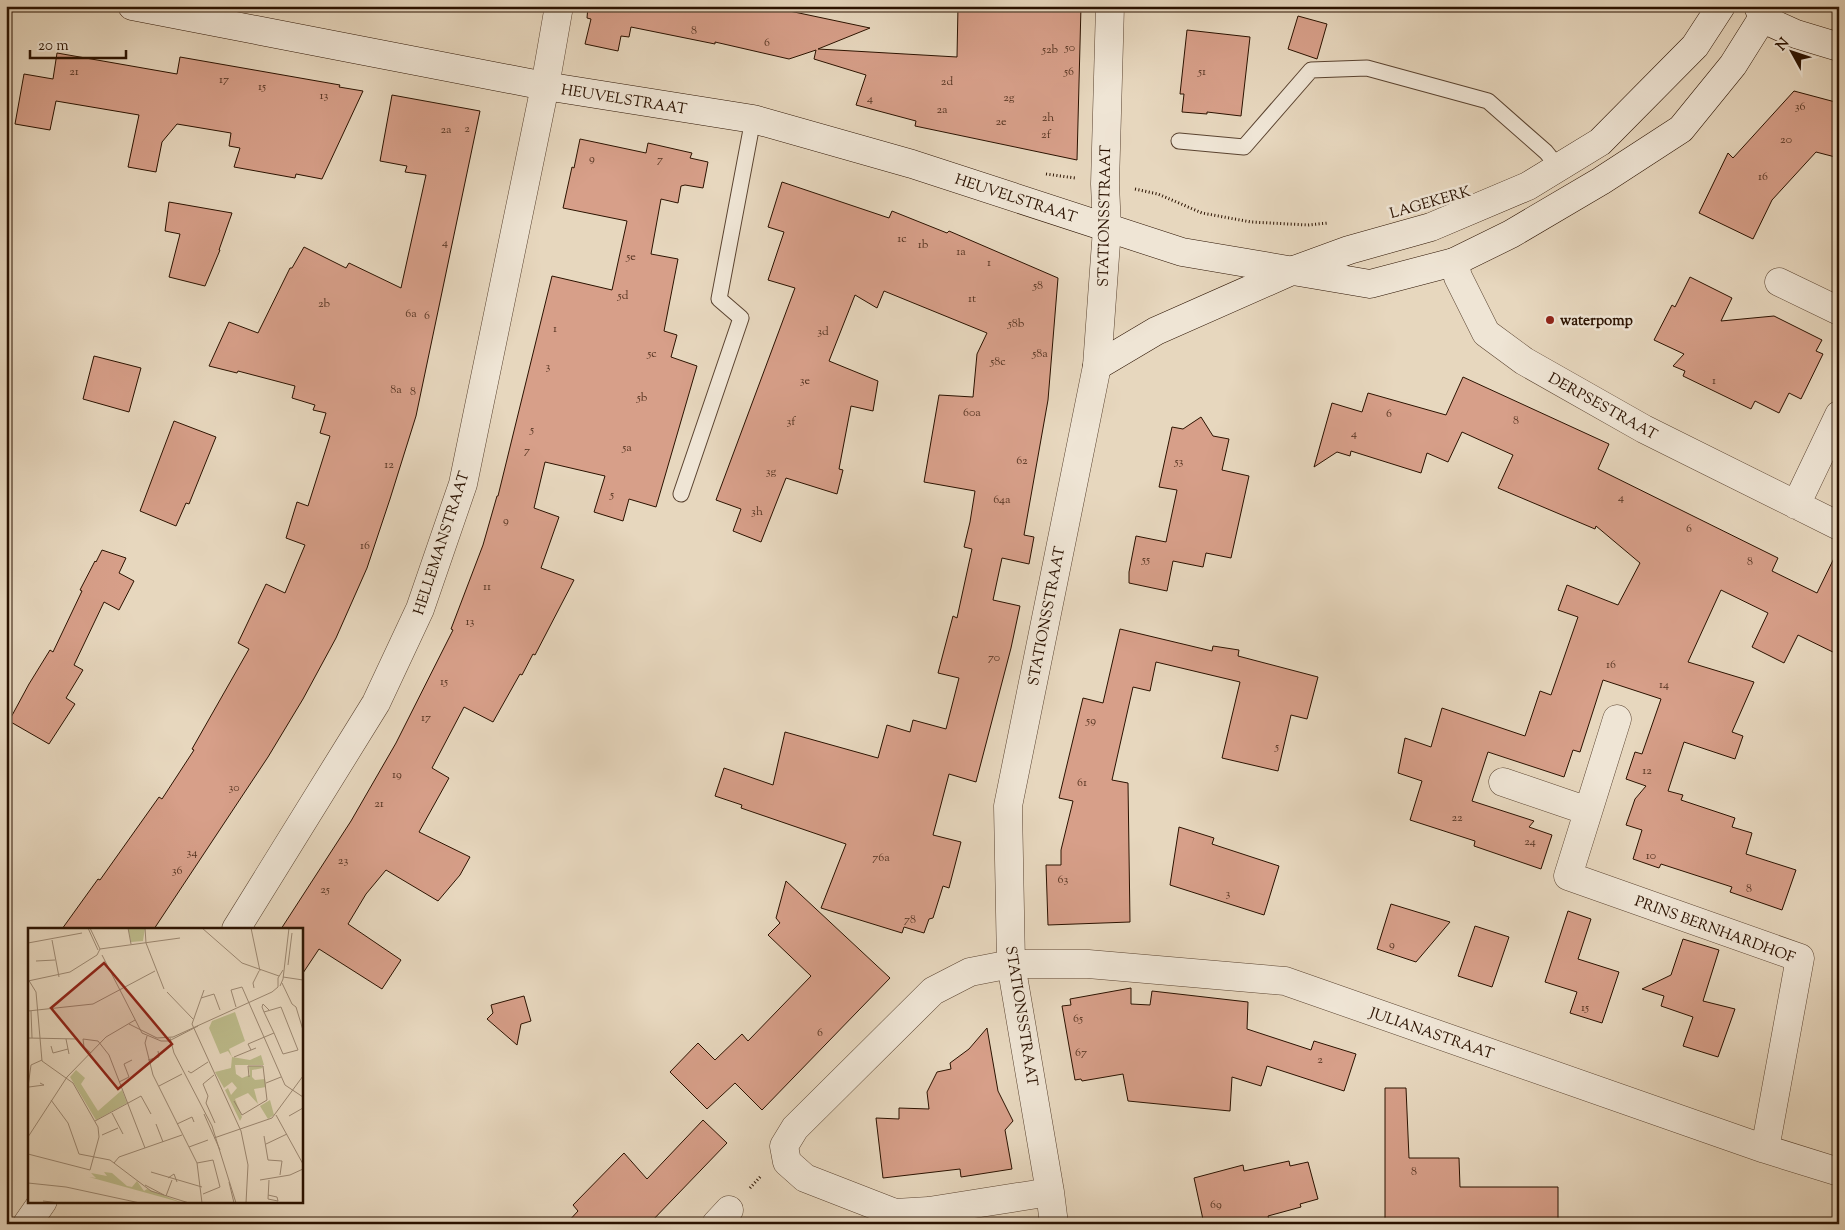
<svg xmlns="http://www.w3.org/2000/svg" width="1845" height="1230" font-family="'Sorts Mill Goudy',serif">
	<style>
		.building { fill: #d79f89; stroke: #2b1200 }
		.lines { fill: none; stroke-linecap: round; stroke-linejoin: round }
		.lane-casing { stroke: #5a4330; stroke-width: 17 }
		.street-casing { stroke: #5a4330; stroke-width: 29 }
		.secondary-casing { stroke: #2b1200; stroke-width: 29 }
		.path { stroke: #2b1200; stroke-width: 3; stroke-dasharray: 1 2.5; stroke-linecap: butt }
		.lane { stroke: #efe5d5; stroke-width: 15 }
		.street { stroke: #efe5d5; stroke-width: 28 }
		.secondary { stroke: #efe5d5; stroke-width: 28 }
		.poi-dot { fill: #8f2418; stroke: #efe5d5; stroke-width: 2 }
		.labels { text-anchor: middle; stroke-width: 5; stroke-linejoin: round; paint-order: stroke }
		.number-label { font-size: 12px; fill: #563522 }
		.street-label { font-size: 15px; fill: #2b1200; stroke: #efe5d5 }
		.poi-label { font-size: 15px; font-weight: bold; fill: #2b1200; stroke: #efe5d5; text-anchor: start }
		.inset-road { fill: none; stroke: #9c8872; stroke-width: 1 }
		.view { fill: #8f2418; fill-opacity: 0.15; stroke: #8f2418; stroke-width: 2.5 }
		.inset-edge { fill: none; stroke: #2b1200; stroke-width: 2.5 }
	</style>
	<rect width="100%" height="100%" fill="#e7d7be"/>
	<filter id="stains"><feTurbulence type="fractalNoise" baseFrequency=".004" numOctaves="4"/><feColorMatrix values="0 0 0 0 .2 0 0 0 0 .09 0 0 0 0 .02 0 0 0 .5 -.17"/></filter>
	<radialGradient id="worn" r=".72"><stop offset=".6" stop-color="#630" stop-opacity="0"/><stop offset="1" stop-color="#630" stop-opacity=".3"/></radialGradient>
	<!-- building -->
	<path class="building" d="M588,6H780V9L870,28L818,49L957,57L958,6H1081L1077,160L915,126L916,121L856,105L866,75L814,59L816,50L789,59L715,42V44L631,27L629,37L621,36L618,51L585,44L591,19L587,18Z
		M1298,16L1327,24L1317,59L1288,49Z
		M1187,30L1250,37L1241,116L1207,112V114L1182,112L1184,94H1180Z
		M57,53L177,74L180,57L340,85L339,87L363,91L322,179L296,174L295,178L234,167L240,148L229,146L231,133L177,124L162,142L156,172L128,167L139,115L56,101L50,130L15,124L24,74L53,79Z
		M1794,91L1839,103V158L1816,152L1772,200L1753,239L1699,213L1728,153L1733,158Z
		M392,95L480,111L416,416L390,499L367,568L336,638L303,699L268,757L154,929H62L98,879L100,880L159,797L162,799L194,750L192,749L249,649L238,643L266,584L285,593L305,545L286,538L297,502L308,506L330,436L320,433L326,413L313,410L315,405L292,398L295,386L238,371L237,373L209,366L229,322L258,333L290,268H292L304,247L346,268L349,263L401,288L426,175L405,172L407,166L380,161Z
		M580,139L646,153L648,143L692,153L690,158L708,162L703,188L685,185L681,186L678,203L661,199L651,254L678,259L664,331L677,335L671,357L697,366L656,507L629,499L623,521L594,512L605,476L545,462L534,508L559,517L541,568L574,580L535,655L533,654L522,675L520,674L493,722L464,707L432,768L449,778L419,832L470,857L460,875L438,901L386,870L366,894L348,924L401,960L382,989L319,949L301,976V929H281L351,821L396,743L453,630L451,629L483,545L497,496H498L552,276L612,290L627,221L563,208L572,167L574,168Z
		M782,182L889,218L892,211L947,233L949,231L1058,278L1048,400L1024,535L1034,537L1029,564L1002,558L993,600L1020,606L1011,648L976,782L949,774L933,835L961,842L949,888L943,886L933,918L929,919L924,933L904,927L902,933L821,908L846,844L741,808L742,805L715,796L724,768L773,785L785,732L878,758L887,725L910,732L913,720L946,729L959,678L938,673L953,616L957,618L972,549L964,547L970,522L975,491L924,482L939,395L973,397L977,354L987,333L884,291L877,308L855,295L829,361L878,381L873,411L851,406L839,469L843,470L837,494L786,478L761,542L733,531L741,509L716,500L795,288L768,280L784,232L768,227Z
		M169,202L232,213L219,250H220L205,286L169,277L180,234L165,231Z
		M1690,277L1732,298L1721,321L1774,316L1822,340L1816,351L1823,354L1801,399L1789,393L1779,413L1755,401L1751,409L1683,376L1685,371L1673,366L1684,354L1654,340L1672,305L1675,307Z
		M94,356L141,368L129,412L83,399Z
		M1463,377L1609,444L1598,469L1778,558L1772,571L1817,593L1839,548V655L1798,635L1784,663L1752,647L1768,613L1721,590L1688,662L1754,682L1732,732L1743,736L1735,759L1684,742L1668,791L1683,795L1681,800L1735,818L1732,827L1752,833L1746,854L1796,870L1782,910L1730,892L1732,887L1661,864L1659,868L1633,859L1642,830L1626,825L1635,799L1646,786L1626,779L1635,752L1642,754L1661,699L1603,680L1580,752L1573,750L1564,777L1488,752L1473,798L1472,801L1534,821L1529,827L1552,835L1541,869L1474,846L1475,841L1410,820L1422,781L1398,773L1405,738L1431,747L1442,708L1525,736L1540,691L1551,695L1578,617L1558,610L1567,585L1618,605L1640,563L1596,526L1595,529L1498,488L1513,455L1462,432L1448,462L1427,453L1421,473L1351,451L1350,456L1337,452L1314,467L1332,403L1362,412L1368,393L1446,415Z
		M1201,417L1213,436L1229,439L1222,470L1249,476L1231,558L1206,553L1203,567L1173,561L1167,591L1129,583V572L1136,536L1166,542L1177,490L1159,487L1172,427L1183,429Z
		M174,421L216,437L189,504L186,503L176,526L140,511Z
		M102,550L126,558L119,573L134,581L119,610L104,602L74,665L83,670L66,698L75,704L49,744L9,721L29,684L50,650L53,652L82,591L80,590L95,561L96,562Z
		M1120,629L1212,651L1213,646L1239,650L1238,656L1318,677L1307,719L1291,715L1278,771L1222,758L1240,682L1156,662L1150,691L1133,687L1112,780L1128,783L1130,922L1048,925L1046,865H1061V850L1073,801L1059,798L1083,698L1103,703Z
		M1179,827L1214,838L1212,844L1279,866L1264,915L1170,885Z
		M786,881L890,978L762,1110L735,1083L707,1109L670,1072L698,1043L715,1060L742,1034L748,1041L811,976L768,935L780,923L776,918Z
		M1391,904L1450,922L1416,962L1377,949Z
		M1568,911L1591,919L1578,959L1619,972L1602,1023L1570,1013L1577,992L1545,982Z
		M1475,926L1509,937L1492,987L1458,976Z
		M1683,939L1719,950L1703,1001L1735,1009L1718,1057L1683,1046L1693,1017L1661,1006L1664,996L1642,989L1671,975Z
		M1131,988V1004L1150,1005L1152,991L1248,1002L1247,1029L1311,1050L1314,1041L1356,1054L1344,1091L1267,1066L1261,1086L1232,1077L1230,1111L1128,1101L1123,1074L1082,1081L1081,1079L1075,1080L1062,1006L1071,1005L1070,999Z
		M524,996L531,1021L521,1024L517,1045L487,1019L493,1013L491,1005Z
		M987,1028L998,1091L1013,1121L1005,1130L1012,1169L961,1177L960,1169L883,1178L876,1118L899,1119V1108L929,1109L927,1092L937,1072L951,1069L950,1063L969,1049Z
		M1385,1088H1406L1409,1158H1459L1460,1187H1558V1224H1385Z
		M703,1120L727,1143L649,1224H566L578,1211L573,1205L624,1153L647,1179Z
		M1289,1161L1290,1166L1308,1162L1318,1199L1300,1204L1301,1207L1268,1216L1270,1224H1204L1194,1178L1243,1165L1244,1171Z"/>
	<g class="lines">
		<defs>
			<path id="lane" d="M1179,141L1244,147L1311,70L1367,68L1488,101L1546,152L1559,168
				M681,494L741,318L719,299L753,119"/>
			<path id="street" d="M1454,262L1458,277L1486,333L1524,361L1644,429L1839,526
				M1779,282L1839,311
				M1796,505L1839,415
				M1617,719L1568,876L1800,958L1765,1149
				M1503,782L1588,811
				M236,929L376,703L420,609L463,484L545,86L559,6
				M1050,1192L929,1211L895,1213L805,1178L787,1162L784,1146L795,1128L933,991L970,972L1011,964H1088L1285,981L1765,1149L1839,1172
				M27,1224L43,1201
				M716,1224L729,1210
				M1054,1224L1050,1192L1011,964L1008,806L1097,366L1107,229L1105,184L1110,6"/>
			<path id="secondary" d="M132,6L545,86L753,119L912,164L1182,252L1370,284L1454,262L1511,234L1601,181L1681,129L1733,65L1770,6
				M1758,6L1763,19L1796,34L1839,47
				M1097,366L1156,331L1294,270L1349,250L1431,227L1528,186L1600,142L1695,46L1721,6"/>
		</defs>
		<!-- lane casing -->
		<use href="#lane" class="lane-casing"/>
		<!-- street casing -->
		<use href="#street" class="street-casing"/>
		<!-- secondary casing -->
		<use href="#secondary" class="secondary-casing"/>
		<!-- path -->
		<path class="path" d="M1046,174L1075,178
			M1135,189L1158,194L1202,213L1251,222L1308,225L1328,223
			M750,1188L761,1176"/>
		<!-- lane -->
		<use href="#lane" class="lane"/>
		<!-- street -->
		<use href="#street" class="street"/>
		<!-- secondary -->
		<use href="#secondary" class="secondary"/>
	</g>
	<!-- markers -->
	<circle class="poi-dot" cx="1550" cy="320" r="5"/>
	<g class="labels">
		<!-- number labels -->
		<g class="number-label">
			<text x="694" y="34">8</text>
			<text x="767" y="46">6</text>
			<text x="1070" y="51">50</text>
			<text x="1050" y="53">52b</text>
			<text x="74" y="75">21</text>
			<text x="1069" y="75">56</text>
			<text x="1202" y="75">51</text>
			<text x="224" y="83">17</text>
			<text x="947" y="85">2d</text>
			<text x="262" y="90">15</text>
			<text x="324" y="99">13</text>
			<text x="1009" y="101">2g</text>
			<text x="870" y="102">4</text>
			<text x="1800" y="110">36</text>
			<text x="942" y="113">2a</text>
			<text x="1048" y="121">2h</text>
			<text x="1001" y="125">2e</text>
			<text x="467" y="132">2</text>
			<text x="446" y="133">2a</text>
			<text x="1046" y="138">2f</text>
			<text x="1786" y="143">20</text>
			<text x="592" y="162">9</text>
			<text x="660" y="163">7</text>
			<text x="1763" y="180">16</text>
			<text x="902" y="242">1c</text>
			<text x="445" y="246">4</text>
			<text x="923" y="248">1b</text>
			<text x="961" y="255">1a</text>
			<text x="631" y="260">5e</text>
			<text x="989" y="266">1</text>
			<text x="1038" y="289">58</text>
			<text x="623" y="299">5d</text>
			<text x="972" y="302">1t</text>
			<text x="324" y="307">2b</text>
			<text x="411" y="317">6a</text>
			<text x="427" y="319">6</text>
			<text x="1016" y="327">58b</text>
			<text x="555" y="332">1</text>
			<text x="823" y="335">3d</text>
			<text x="652" y="357">5c</text>
			<text x="1040" y="357">58a</text>
			<text x="998" y="365">58c</text>
			<text x="548" y="370">3</text>
			<text x="805" y="384">3e</text>
			<text x="1714" y="384">1</text>
			<text x="396" y="393">8a</text>
			<text x="413" y="395">8</text>
			<text x="642" y="401">5b</text>
			<text x="972" y="416">60a</text>
			<text x="1389" y="417">6</text>
			<text x="1516" y="424">8</text>
			<text x="791" y="425">3f</text>
			<text x="532" y="433">5</text>
			<text x="1354" y="437">4</text>
			<text x="627" y="451">5a</text>
			<text x="527" y="454">7</text>
			<text x="1022" y="464">62</text>
			<text x="1179" y="465">53</text>
			<text x="389" y="468">12</text>
			<text x="771" y="475">3g</text>
			<text x="612" y="498">5</text>
			<text x="1621" y="501">4</text>
			<text x="1002" y="503">64a</text>
			<text x="757" y="515">3h</text>
			<text x="506" y="524">9</text>
			<text x="1689" y="532">6</text>
			<text x="365" y="549">16</text>
			<text x="1146" y="563">55</text>
			<text x="1750" y="565">8</text>
			<text x="487" y="590">11</text>
			<text x="470" y="625">13</text>
			<text x="994" y="661">70</text>
			<text x="1611" y="668">16</text>
			<text x="444" y="685">15</text>
			<text x="1664" y="688">14</text>
			<text x="426" y="721">17</text>
			<text x="1091" y="724">59</text>
			<text x="1277" y="750">5</text>
			<text x="1647" y="774">12</text>
			<text x="397" y="778">19</text>
			<text x="1082" y="786">61</text>
			<text x="234" y="791">30</text>
			<text x="379" y="807">21</text>
			<text x="1457" y="821">22</text>
			<text x="1530" y="845">24</text>
			<text x="192" y="856">34</text>
			<text x="1651" y="859">10</text>
			<text x="881" y="861">76a</text>
			<text x="343" y="864">23</text>
			<text x="177" y="874">36</text>
			<text x="1063" y="883">63</text>
			<text x="1749" y="892">8</text>
			<text x="325" y="893">25</text>
			<text x="1228" y="897">3</text>
			<text x="910" y="923">78</text>
			<text x="1392" y="948">9</text>
			<text x="1585" y="1011">15</text>
			<text x="1078" y="1022">65</text>
			<text x="820" y="1036">6</text>
			<text x="1081" y="1056">67</text>
			<text x="1320" y="1063">2</text>
			<text x="1414" y="1175">8</text>
			<text x="1216" y="1208">69</text>
		</g>
		<!-- street labels -->
		<g class="street-label">
			<text transform="translate(624 99) rotate(9)" y="5">HEUVELSTRAAT</text>
			<text transform="translate(1016 198) rotate(18)" y="5">HEUVELSTRAAT</text>
			<text transform="translate(1430 202) rotate(-16)" y="5">LAGEKERK</text>
			<text transform="translate(1104 216) rotate(-89)" y="5">STATIONSSTRAAT</text>
			<text transform="translate(1603 406) rotate(29)" y="5">DERPSESTRAAT</text>
			<text transform="translate(441 543) rotate(-72)" y="5">HELLEMANSTRAAT</text>
			<text transform="translate(1046 616) rotate(-79)" y="5">STATIONSSTRAAT</text>
			<text transform="translate(1715 929) rotate(20)" y="5">PRINS BERNHARDHOF</text>
			<text transform="translate(1022 1016) rotate(81)" y="5">STATIONSSTRAAT</text>
			<text transform="translate(1432 1033) rotate(19)" y="5">JULIANASTRAAT</text>
		</g>
		<!-- poi labels -->
		<g class="poi-label">
			<text x="1560" y="325">waterpomp</text>
		</g>
	</g>
	<!-- overview -->
	<g transform="translate(28 928)">
		<rect width="275" height="275" fill="#e7d7be"/>
		<path d="M100,0H117L115,13L103,14ZM207,84L217,113L201,121L204,129L200,123L192,126L181,100L184,93ZM233,127L236,137H207L208,146L214,150L222,147L221,138H233L235,140L224,142V149L227,152L237,151L238,159L226,161L230,176L220,165L207,171L214,189L212,193L197,162L200,160L203,167L209,160L204,154L196,160L187,144L203,140L204,129L222,132ZM48,142L57,150L53,156L70,183L94,162L99,175L68,192L42,149ZM242,172L246,187L240,191L232,178ZM76,244L84,245L99,258L104,259L109,253L116,263L119,261L155,275L61,249L68,250L63,245L79,248Z" fill="#bdbc8c"/>
		<path class="inset-road" d="M60,0L70,22M62,0L72,21M100,0L103,16M117,0L118,15L136,61M174,0L214,35L251,48M223,0L232,43M24,12L31,49M0,15L54,5M74,27L114,105L133,113H141L170,98M8,33L27,32M260,37L264,5M255,49L275,52M0,51L8,64L14,133L45,155L70,199L71,209L62,242L0,226M0,53L42,44L69,27L72,21L152,10M254,55L264,76L268,79L275,102M252,58L255,51L261,0M226,60L225,55L231,43M176,62L164,96L213,203L220,237L218,275M139,64L165,91M173,70L186,66L192,82M208,79L203,62L214,59L257,157L275,169M0,83L65,76L127,43M3,83L4,110M236,84L253,79L270,122L255,126L246,105L236,84L234,79L235,76L241,82M101,96L129,110L145,109L244,64L250,59V50L255,42M119,108L117,115L125,147L169,235L174,275M0,110L50,111M142,110L146,125L184,198L208,275M38,111L41,126M23,118L25,125L40,121M223,122L220,116L246,105M63,125L56,119L55,111L70,113L81,127L117,220M206,129L228,120M120,132L131,129L130,123M160,143L163,145L180,134M186,147L175,156L180,168L178,175L187,195M91,154L101,149L96,136L104,132M238,155L253,149M131,158L154,146M0,159L3,137L14,132M1,159L16,157L12,155M23,172L40,195L51,226M206,173L214,187L239,172L235,138H220L221,149M84,185L95,206M176,186L192,222M248,187L275,236M261,188L275,180M67,193L113,168L123,186M128,196L135,214M149,196L164,189L166,194M74,207L90,200M236,208L240,232L254,233L252,247M0,209L39,149L78,109L107,92M186,210L244,190L275,148M238,216L259,206M161,219L180,212M51,226L82,232L123,263L161,275M86,235L91,229L154,207M169,235L185,232L192,259L175,266M123,244L174,259M140,250L146,246L149,254M232,252L262,247L275,241M201,254L206,275M0,255L38,259L112,275M117,257L136,267M240,267L249,269L250,273L240,271L241,252M138,268L144,252M15,273L32,275"/>
		<path class="view" d="M76,35L144,116L90,161L23,80Z"/>
		<rect width="275" height="275" class="inset-edge"/>
	</g>
	<!-- margin -->
	<rect width="1845" height="1230" fill="none" stroke="#e7d7be" stroke-width="25"/>
	<rect x="8" y="8" width="1830" height="1215" fill="none" stroke="#2b1200" stroke-width="2.5"/>
	<rect x="12" y="12" width="1820" height="1205" fill="none" stroke="#2b1200"/>
	<!-- north arrow -->
	<g transform="translate(1792 52) rotate(310)" stroke="#efe5d5" stroke-width="4" paint-order="stroke">
	<path d="M0-4L9 19L0 12L-9 19Z" fill="#2b1200"/>
	<text y="-8" font-size="14" font-weight="bold" text-anchor="middle" fill="#2b1200">N</text>
	</g>
	<!-- scale -->
	<path d="M30 50v8h96v-8" fill="none" stroke="#2b1200" stroke-width="2.5"/>
	<text x="38" y="50" font-size="15" fill="#2b1200" stroke="#efe5d5" stroke-width="4" paint-order="stroke">20 m</text>
	<rect width="100%" height="100%" filter="url(#stains)"/>
	<rect width="100%" height="100%" fill="url(#worn)"/>
</svg>
